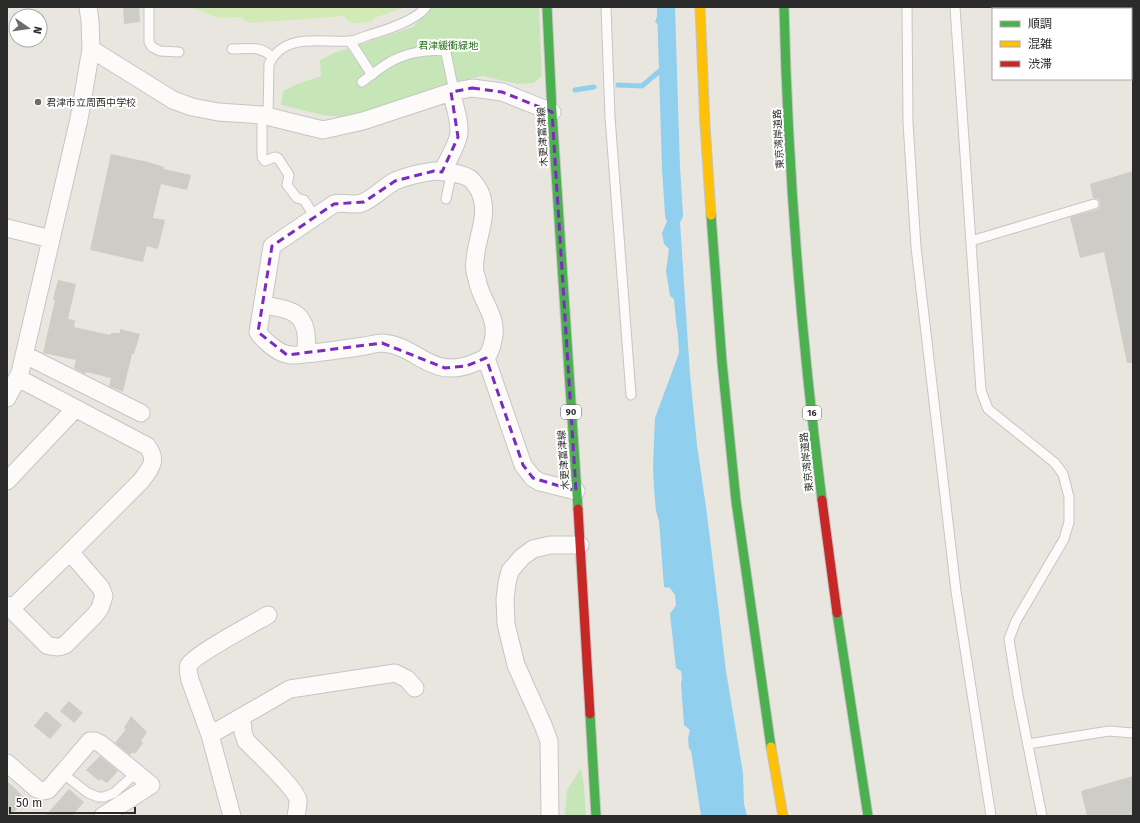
<svg xmlns="http://www.w3.org/2000/svg" width="1140" height="823" font-family="'Fira Sans','Noto Sans JP',sans-serif">
	<style>
		.green { fill: #c7e6b7 }
		.pitch { fill: #d2eab5 }
		.water { fill: #91cfee }
		.lines { fill: none; stroke-linecap: round; stroke-linejoin: round }
		.stream { stroke: #91cfee; stroke-width: 5 }
		.canal { stroke: #91cfee; stroke-width: 18 }
		.building { fill: #ceccc7 }
		.lane-casing { stroke: #c6c5c6; stroke-width: 11 }
		.street-casing { stroke: #c6c5c6; stroke-width: 19 }
		.fast-casing { stroke: #c5c4c1; stroke-width: 11 }
		.slow-casing { stroke: #c5c4c1; stroke-width: 11 }
		.jam-casing { stroke: #c5c4c1; stroke-width: 11 }
		.lane { stroke: #fcfbfa; stroke-width: 9 }
		.street { stroke: #fcfbfa; stroke-width: 17 }
		.fast { stroke: #4caf50; stroke-width: 9 }
		.slow { stroke: #ffc107; stroke-width: 9 }
		.jam { stroke: #c62828; stroke-width: 9 }
		.marked { fill: none; stroke: #7b2cbf; stroke-width: 3; stroke-dasharray: 8 5; stroke-linejoin: round }
		.poi-dot { fill: #6e6c6a; stroke: #fff; stroke-width: 1.5 }
		.labels { text-anchor: middle; stroke-width: 4; stroke-linejoin: round; paint-order: stroke }
		.shield { fill: #fff; stroke: #6b6b6b; stroke-width: 1 }
		.shield-label { font-size: 9px; font-weight: bold; fill: #2b2b2b }
		.park-label { font-size: 10px; fill: #226c17; stroke: #fff }
		.poi-label { font-size: 10px; fill: #2b2b2b; stroke: #fff; text-anchor: start }
		.street-label { font-size: 10px; fill: #2b2b2b; stroke: #fff }
	</style>
	<rect width="100%" height="100%" fill="#e9e6e0"/>
	<!-- green -->
	<path class="green" d="M431,7H539L542,76L534,83L518,84L482,76L442,85L368,112L343,117L322,115L281,105L283,91L295,85L321,76L320,60L334,53L413,27Z
		M581,768L584,786L586,816H565L567,790Z"/>
	<!-- pitch -->
	<path class="pitch" d="M189,7H406L374,18L372,21C362,22 350,27 344,16L249,23L241,17L219,18Z"/>
	<!-- water -->
	<path class="water" d="M657,7H666L667,48L661,45V26L655,22L658,14Z
		M678,191L690,375L697,445L707,514L726,671L743,773L744,804L747,816H701L691,750L689,749L688,738L690,730L684,725L681,684L682,678L681,671L676,668L670,614L676,605L675,595L670,588L664,587L659,521L656,511L654,488L653,466L655,418L679,353L678,335L676,322L674,299L670,296L666,271L669,249L664,244L662,233L668,219L667,192Z"/>
	<g class="lines">
		<!-- stream -->
		<path class="stream" d="M618,85L642,86L668,64
			M575,90L594,87"/>
		<!-- canal -->
		<path class="canal" d="M666,7L671,168L674,215"/>
	</g>
	<!-- building -->
	<path class="building" d="M123,7H139L140,22L124,24Z
		M111,154L148,162L164,167V169L191,175L187,190L161,184L153,218L165,220L158,249L147,246L143,262L90,250Z
		M1133,171V363H1127L1104,252L1080,258L1070,217L1096,210L1099,208L1100,205V202L1098,199L1093,198L1090,184Z
		M58,280L76,284L68,319L75,320L74,327L110,335L111,333H120V329L140,334L134,354H132L123,392L109,386L111,378L86,372L85,374L74,368L76,360L43,353L55,300L53,299Z
		M69,701L83,713L74,723L60,711Z
		M46,711L62,725L50,739L34,726Z
		M131,716L147,732L141,741L143,743L135,754L133,752L130,755L115,743L126,729L124,728Z
		M100,756L118,771L107,783L101,779L99,781L86,770Z
		M1133,776V816H1087L1081,791Z
		M7,781L26,799L10,816H7Z
		M69,789L84,802L72,816H45Z"/>
	<g class="lines">
		<defs>
			<path id="lane" d="M149,7V42L152,47L160,51L179,52
				M606,7L610,117L631,395
				M907,7L908,123L916,247L956,591L991,816
				M955,7L981,391L988,409L1055,463L1063,474L1069,497V522L1064,539L1016,621L1009,639L1018,695L1042,816
				M1132,7L1133,12
				M350,41L372,75
				M232,49C248,49 260,45 272,57
				M362,82C371,75 380,68 390,62C406,53 427,49 445,51L446,53L454,91
				M262,115V157L265,161L275,157L278,158L289,175L287,185L297,198L304,200L315,217
				M268,117L269,64C284,32 321,43 349,41C354,41 361,38 366,36C383,31 416,21 426,7
				M446,199L450,180L449,173
				M971,241L1094,204
				M1028,744L1109,731L1133,733
				M62,773L88,793L98,797H104L114,793L136,773"/>
			<path id="street" d="M91,49L173,100L192,107L218,112L262,115L323,130L363,121L451,92L472,88L502,92L552,112
				M434,171C445,172 459,172 469,178C474,181 476,186 479,190C491,214 476,237 475,261C474,267 475,274 477,279C481,304 501,317 492,345C491,349 488,356 485,358C482,360 477,362 474,363C432,381 418,346 383,343C377,343 370,345 365,346C345,349 324,352 304,354C299,355 292,356 286,354C277,352 263,340 258,332L272,246L334,204C344,201 355,207 364,202C375,197 384,187 395,181C407,176 421,173 434,171Z
				M442,172C447,162 455,148 458,138C462,125 454,104 451,92
				M7,228L51,239
				M263,305C272,307 286,308 294,313C308,321 307,340 306,354
				M25,355L141,413
				M486,358L523,465L533,478L540,482L576,491
				M7,398L20,373L79,119L91,49L90,21L88,7
				M7,481L75,409
				M7,605L47,645C54,647 58,648 65,645L95,615L100,608L104,596L101,588L70,552L141,481C151,468 158,460 147,446L18,378
				M11,609L70,552
				M242,717L243,732L246,741C256,751 296,789 298,800C298,805 297,811 296,816
				M210,735L290,689L395,673L407,679L415,688
				M7,763L37,789L43,791L48,790L90,741H95L101,744L151,785L103,816
				M232,816L210,735L190,680C189,675 187,670 189,665C194,655 254,623 268,615
				M550,816L549,741L543,725L516,665L506,624L505,599L507,583L510,571L522,557L533,549L550,545H580"/>
			<path id="fast" d="M547,7L552,112L578,509
				M784,7C788,172 801,337 822,500
				M711,215L722,362L736,501L771,747
				M837,613L868,816
				M590,714L596,816"/>
			<path id="slow" d="M700,7L705,125L711,215
				M771,747L783,816"/>
			<path id="jam" d="M822,500L837,613
				M578,509L590,714"/>
		</defs>
		<!-- lane casing -->
		<use href="#lane" class="lane-casing"/>
		<!-- street casing -->
		<use href="#street" class="street-casing"/>
		<!-- fast casing -->
		<use href="#fast" class="fast-casing"/>
		<!-- slow casing -->
		<use href="#slow" class="slow-casing"/>
		<!-- jam casing -->
		<use href="#jam" class="jam-casing"/>
		<!-- lane -->
		<use href="#lane" class="lane"/>
		<!-- street -->
		<use href="#street" class="street"/>
		<!-- fast -->
		<use href="#fast" class="fast"/>
		<!-- slow -->
		<use href="#slow" class="slow"/>
		<!-- jam -->
		<use href="#jam" class="jam"/>
	</g>
	<!-- marked area -->
	<path class="marked" d="M472,88L502,92L552,112L576,491L533,478L523,465L486,358L466,366L445,368L382,343L287,355L258,332L272,246L334,204L364,202L395,181L434,171L442,172L458,137L451,92Z"/>
	<!-- markers -->
	<circle class="poi-dot" cx="38" cy="102" r="4"/>
	<g class="labels">
		<!-- shield labels -->
		<g class="shield">
			<rect x="561" y="405" width="20" height="14" rx="3"/>
			<rect x="803" y="406" width="18" height="14" rx="3"/>
		</g>
		<g class="shield-label">
			<text x="571" y="415">90</text>
			<text x="812" y="416">16</text>
		</g>
		<!-- park labels -->
		<g class="park-label">
			<text x="448" y="49">君津緩衝緑地</text>
		</g>
		<!-- poi labels -->
		<g class="poi-label">
			<text x="46" y="106">君津市立周西中学校</text>
		</g>
		<!-- street labels -->
		<g class="street-label">
			<text transform="translate(542 137) rotate(-93)" y="4">木更津富津線</text>
			<text transform="translate(778 139) rotate(-93)" y="4">東京湾岸道路</text>
			<text transform="translate(563 460) rotate(-94)" y="4">木更津富津線</text>
			<text transform="translate(806 462) rotate(-96)" y="4">東京湾岸道路</text>
		</g>
	</g>
	<!-- border -->
	<rect width="1140" height="823" fill="none" stroke="#2b2b2b" stroke-width="16"/>
	<!-- legend -->
	<rect x="992" y="8" width="140" height="72" fill="#ffffff" stroke="#aaaaaa"/>
	<rect x="1000" y="21" width="20" height="6" fill="#4caf50" stroke="#aaaaaa"/>
	<text x="1028" y="28" font-size="12" fill="#2b2b2b">順調</text>
	<rect x="1000" y="41" width="20" height="6" fill="#ffc107" stroke="#aaaaaa"/>
	<text x="1028" y="48" font-size="12" fill="#2b2b2b">混雑</text>
	<rect x="1000" y="61" width="20" height="6" fill="#c62828" stroke="#aaaaaa"/>
	<text x="1028" y="68" font-size="12" fill="#2b2b2b">渋滞</text>
	<!-- north arrow -->
	<g transform="translate(28 28) rotate(103)"><circle r="19" fill="#ffffff" stroke="#aaaaaa"/>
	<path d="M0-3L7 15L0 10L-7 15Z" fill="#6e6c6a"/>
	<text y="-6" font-size="11" font-weight="bold" text-anchor="middle" fill="#2b2b2b">N</text>
	</g>
	<!-- scale -->
	<path d="M10 807v6h125v-6" fill="none" stroke="#2b2b2b" stroke-width="2"/>
	<text x="16" y="807" font-size="12" fill="#2b2b2b" stroke="#ffffff" stroke-width="3" paint-order="stroke">50 m</text>
</svg>
